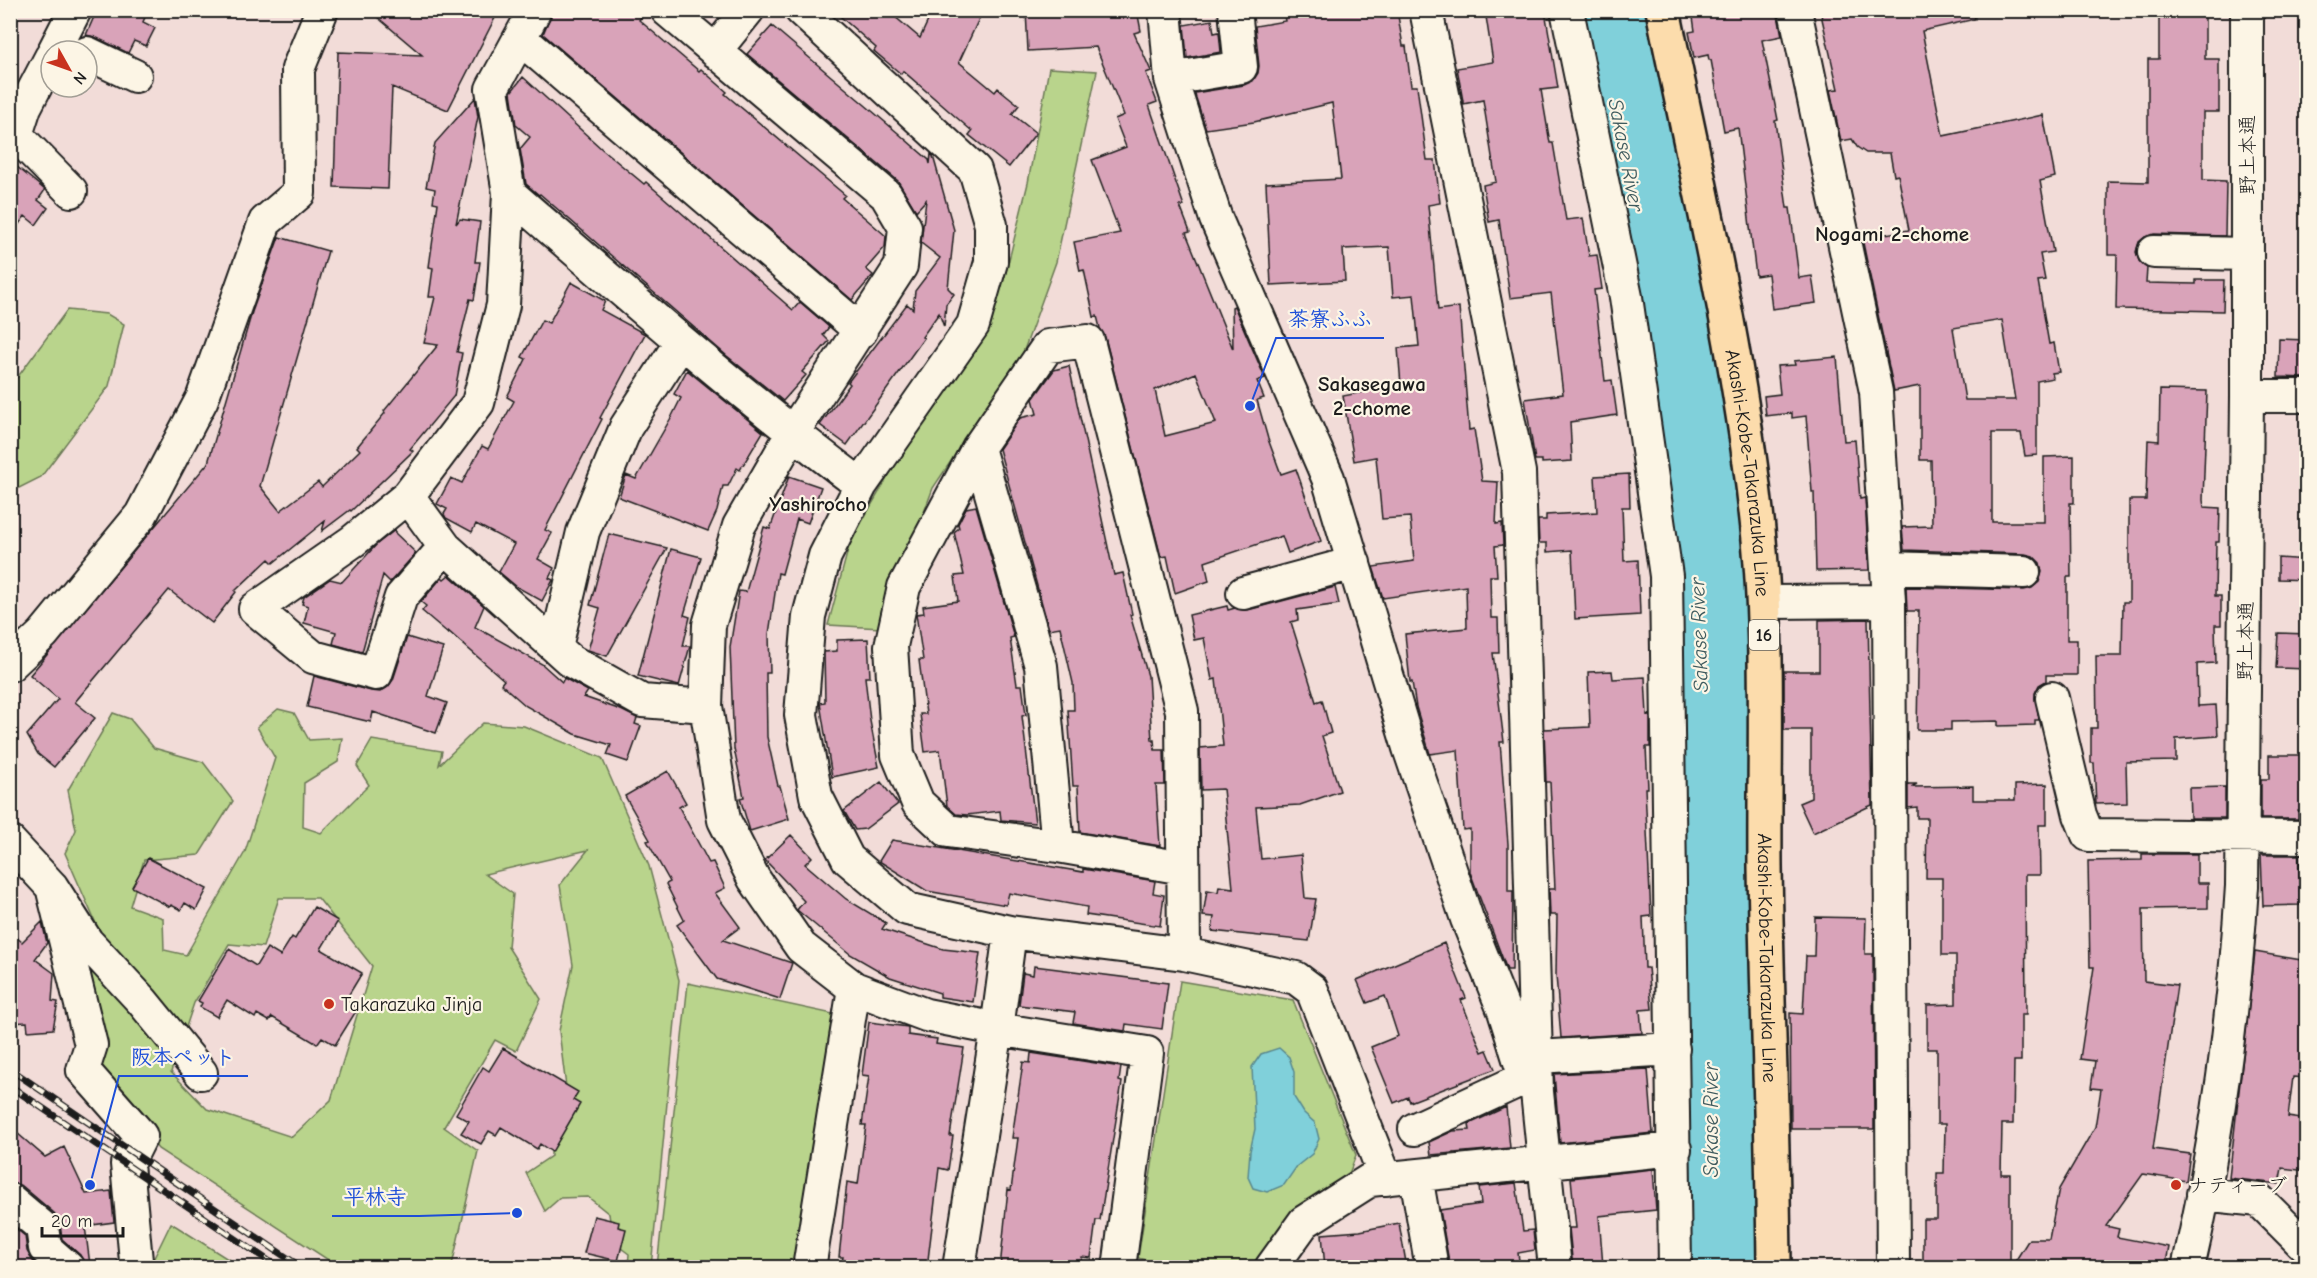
<svg xmlns="http://www.w3.org/2000/svg" width="2317" height="1278" font-family="'Comic Neue','Klee One',sans-serif">
	<style>
		.green { fill: #b9d48c; stroke: #6a7854; stroke-width: 1.5; fill-rule: evenodd }
		.water { fill: #80d0da; stroke: #58888e; stroke-width: 1.5 }
		.building { fill: #d9a3b9; stroke: #1c1c1c; stroke-width: 1.5; fill-rule: evenodd }
		.lines { fill: none; stroke-linecap: round; stroke-linejoin: round }
		.minor-casing { stroke: #1c1c1c; stroke-width: 36 }
		.major-casing { stroke: #1c1c1c; stroke-width: 38 }
		.minor { stroke: #fcf5e5; stroke-width: 32 }
		.major { stroke: #fcdcac; stroke-width: 33 }
		.rail-casing { stroke: #1c1c1c; stroke-width: 7 }
		.rail { stroke: #fcf5e5; stroke-width: 4.5; stroke-dasharray: 14; stroke-linecap: butt }
		.poi-dot { fill: #c8321e; stroke: #fcf5e5; stroke-width: 2 }
		.labels { text-anchor: middle; stroke-width: 4.5; stroke-linejoin: round; paint-order: stroke }
		.shield { fill: #fcf5e5; stroke: #5f5d58; stroke-width: 1.5 }
		.shield-label { font-size: 18px; font-weight: bold; fill: #1c1c1c }
		.street-label { font-size: 20px; fill: #1c1c1c; stroke: #fcf5e5 }
		.poi-label { font-size: 20px; fill: #1c1c1c; stroke: #fcf5e5; text-anchor: start }
		.water-label { font-size: 21px; font-style: italic; fill: #3f5b5e; stroke: #fcf5e5 }
		.neighbourhood-label { font-size: 21px; font-weight: bold; fill: #1c1c1c; stroke: #fcf5e5 }
		.leader { fill: none; stroke: #1d4ed8; stroke-width: 2 }
		.callout-dot { fill: #1d4ed8; stroke: #fcf5e5; stroke-width: 2 }
		.callout-label { font-size: 21px; text-anchor: middle; font-weight: bold; fill: #1d4ed8; stroke: #fcf5e5; stroke-width: 4.5; stroke-linejoin: round; paint-order: stroke }
	</style>
	<rect width="100%" height="100%" fill="#f2dcd8"/>
	<filter id="ink" filterUnits="userSpaceOnUse"><feTurbulence type="fractalNoise" baseFrequency=".0167" numOctaves="2"/><feDisplacementMap in="SourceGraphic" scale="12" xChannelSelector="R" yChannelSelector="G"/><feConvolveMatrix kernelMatrix="1 2 1 2 8 2 1 2 1" color-interpolation-filters="sRGB"/></filter>
	<g filter="url(#ink)">
		<!-- green -->
		<path class="green" d="M1049,68L1097,71L1056,262L1023,353L933,488L881,628L828,625L850,542L904,449L988,325L1005,276L1028,183Z
			M67,310L107,314L124,324L109,386L41,477L11,492V386Z
			M278,709L294,713L309,740L342,738L338,762L304,783L303,827L321,833L369,785L357,766L372,740L442,751L439,765L483,723L524,726L602,758L649,866L679,980L651,1267H628L629,1254L613,1242L609,1214L588,1197L560,1198L545,1211L526,1173L551,1156V1126L569,1111L559,1031L573,965L560,885L588,850L485,874L513,894L508,947L541,999L516,1051L495,1040L444,1127L478,1151L453,1261L449,1268L339,1267L158,1149L98,1069L91,972L98,928L65,853L76,830L68,790L113,713L130,719L154,748L203,762L233,801L199,855L144,860L130,906L163,918L164,950L186,955L245,852L275,758L257,727ZM279,898H318L372,966L331,1100L292,1137L207,1109L171,1072L194,1003L229,944L263,947Z
			M1180,981L1293,1000L1356,1155L1349,1174L1301,1208L1257,1267H1168L1138,1258Z
			M688,983L833,1014L793,1267H657Z
			M171,1223L239,1266L238,1268H152L151,1264Z"/>
		<!-- water -->
		<path class="water" d="M1578,11H1651L1739,474L1747,608L1759,1267H1685L1675,628Z
			M1279,1048L1289,1057L1294,1072V1097L1304,1113L1315,1123L1319,1139L1312,1154L1297,1166L1284,1185L1267,1192L1253,1188L1248,1177L1250,1151L1255,1129L1252,1067L1261,1054Z"/>
		<!-- building -->
		<path class="building" d="M97,10H148L143,22L155,28L146,46L134,41L128,53L95,37L86,35Z
			M369,10H499L448,110L392,87L388,189L334,187L338,52L422,55Z
			M553,10H647L639,20L699,71L701,69L727,92L725,94L845,195L842,198L886,236L885,247L866,269L873,275L852,300L543,34Z
			M833,10H887L920,38L933,10H983L959,62L995,92L998,88L1019,105L1012,114L1036,133L1009,167L969,135L972,131L903,71L901,74L874,51L876,48Z
			M1026,10H1137L1141,31L1134,33L1151,71L1146,73L1157,102L1149,105L1184,206H1180L1190,232L1186,233L1233,349L1232,307L1234,306L1265,378L1257,381L1264,398L1257,400L1268,439L1281,474L1296,469L1321,541L1288,553L1282,536L1205,562L1209,581L1175,593L1167,556L1161,557L1105,337L1100,328L1097,316L1094,317L1084,270L1080,271L1074,242L1120,233L1092,160L1126,147L1115,119L1124,115L1096,47L1028,51ZM1196,373L1216,423L1165,436L1155,390Z
			M1283,10H1397L1403,46H1406L1411,86H1417L1427,160H1435L1440,203L1428,205L1438,310L1459,307L1469,430L1474,429L1482,481L1498,482L1496,524L1502,523L1503,545L1495,546L1497,576H1490L1491,618H1498L1499,653H1493L1504,742H1500L1508,844V891H1513L1512,970H1507L1470,872V829L1463,830L1458,750L1430,754L1416,707L1412,682H1410L1405,634L1467,628L1466,586L1383,598L1373,567L1414,561L1410,517L1382,519L1376,457L1354,461L1343,396L1401,385L1398,348L1419,346L1414,295L1393,297L1389,247L1343,249L1345,281L1271,285L1266,183L1341,179L1332,103L1254,122L1206,129L1196,98L1195,93L1244,85L1253,81L1258,73L1259,66L1255,26L1285,21Z
			M1485,10H1520L1521,15L1545,11L1558,88L1541,90L1550,143H1553L1566,220L1583,218L1589,256L1597,255L1602,289L1594,290L1605,381L1612,380L1617,415L1570,422L1572,461L1542,463V460H1535L1525,399L1563,394L1551,293L1510,298L1499,220L1489,222L1483,185L1496,182L1483,100L1463,104V101L1457,68L1493,62Z
			M1692,10H1777L1782,36L1762,40L1778,120L1775,121L1787,208H1790L1799,278L1812,276L1816,303L1772,309L1768,274L1756,276L1738,128L1724,131L1711,60H1709L1708,55L1694,58L1689,32L1695,31Z
			M1820,10H1974L1975,19L1922,31L1943,136L2043,115L2055,177L2040,181L2053,252L2040,254L2045,280L2038,281L2049,344L2054,343L2059,372L2052,373L2053,378L2037,381V455L2025,456L2021,433H1992V522H2044V457L2074,456V503H2070L2071,577H2067V640H2077V675H2046V681L2039,685L2035,693L2039,720H2035V725L1998,726V721L1951,722V730H1917L1919,611H1907L1906,587L2024,590L2032,588L2039,582L2042,572L2040,563L2033,556L2025,554L1904,550L1902,527L1932,526L1931,460H1920V386L1894,391L1862,238L1909,230L1898,175L1894,176L1890,153H1866L1857,147L1852,139L1841,141L1830,90L1838,89ZM2002,320L2015,400H1965L1953,328Z
			M2167,10H2205V59H2219V112H2203V180L2226,181L2225,236L2154,234L2145,237L2139,242L2136,252L2139,261L2147,268L2146,283L2196,284V280H2224L2223,311L2116,309L2117,255H2108V181L2148,182V59H2159V18H2167Z
			M1212,20L1214,33L1219,32L1221,52L1187,58L1184,25Z
			M772,26L898,133L929,160L930,164L931,154L933,156L954,230L948,288L954,294L946,304L944,327L939,313L922,337L924,338L847,445L820,425L850,384L848,382L907,304L913,309L915,291L940,258L921,243L926,200L916,211L898,181L747,54Z
			M523,77L603,150L644,184L646,182L793,310L800,302L829,327L823,335L829,341L802,372L806,375L783,401L727,356L540,194L539,195L526,184L520,149L530,137L516,125L511,92Z
			M475,98L478,117L456,224L460,219L480,222L475,262H480L474,300L470,299L457,352L462,353L454,396L410,449L413,451L351,511L350,510L322,531L325,521L273,563L269,559L235,591L236,592L212,623L169,590L75,702L95,718L54,767L38,754L27,735L58,699L30,675L208,463L252,312L279,237L328,251L260,486L280,511L318,482L322,487L360,450L357,447L385,413L384,411L438,345L424,343L435,297H429L433,268L429,267L438,203L433,202L435,189L426,187L435,143Z
			M10,161L45,190L38,200L48,208L36,225L25,216L10,236Z
			M571,282L605,301L601,310L645,334L600,418L602,419L545,530L552,533L538,559L554,568L549,578L553,580L542,601L517,587L499,572L514,544L476,524L472,532L446,518L444,514L447,509L437,504L451,478L462,483L482,446L488,449L514,401L507,397L526,359L522,357L542,320L549,323Z
			M2279,339L2307,340V378L2278,377Z
			M1837,357L1844,441L1855,440L1860,499L1865,498L1869,570L1816,571L1814,492H1812L1806,416L1792,418V413L1766,416L1764,396L1780,394L1777,366L1795,365L1794,361Z
			M1069,366L1114,575L1123,573L1132,614L1130,615L1148,676L1152,740H1154L1155,750H1164L1165,785H1156L1160,846L1080,832L1078,786H1073L1068,710H1074L1073,683L1060,627L1049,629L999,449L1020,418L1037,414L1033,399L1054,370Z
			M687,370L763,432L740,470L737,468L728,486H723L717,511L708,531L619,497L626,475L636,479L672,416L681,398L674,394Z
			M2160,390L2207,391L2203,500L2204,507L2220,508L2219,542H2216L2215,596H2221V625H2215L2216,663L2197,664L2198,706L2216,705L2218,736L2176,739V761L2126,762L2127,803L2096,804L2094,763H2091V728H2097L2096,656H2122L2123,602H2129V500H2146L2148,440L2159,441Z
			M1629,474L1630,507H1622L1624,561L1638,560L1640,615L1575,619L1572,550L1547,552V543H1539L1538,520H1546V515L1597,512L1595,476Z
			M789,476L821,487L808,523L797,519L782,574L778,573L769,634L770,673H766L767,737L778,786H780L789,819L750,831L740,798L744,797L734,749L730,647L739,591L746,592L764,527L770,529Z
			M976,506L1014,637L1010,638L1017,685H1022L1026,715L1022,716L1035,823L1001,820L1000,811L967,815L956,814L947,806L940,750L925,752L920,714H926L919,660H923L916,614L924,613L923,606L958,601L955,576L964,575L954,532L959,528L958,524L966,508Z
			M395,530V533L416,553L390,582L383,575L362,652L333,644L336,632L304,623L308,606L302,604L304,597L330,579L342,582L377,544Z
			M609,534L667,548L607,656L588,650L600,608L590,605Z
			M671,549L701,557L684,615L690,617L683,646H690L679,686L638,676Z
			M2278,558L2307,560V580L2278,579Z
			M449,575L484,606L475,627L542,664L562,682L564,678L588,691L584,697L621,710L637,718L635,724L641,726L628,762L607,755L611,745L575,734L526,706L501,684L504,680L448,631V633L422,611L426,606L421,602L442,577L444,579Z
			M1335,587L1339,604L1297,610L1298,620L1291,622L1316,702L1322,700L1331,733L1322,736L1340,791L1300,805L1256,807L1261,859L1301,855L1305,898L1316,899L1309,941L1212,931L1214,917L1203,916L1207,890L1218,892L1219,886L1233,888L1223,789L1201,790L1200,748L1223,746L1216,679L1212,680L1204,638L1194,640L1189,615L1227,606L1228,610L1235,608L1248,610Z
			M1868,619L1872,805L1813,833L1799,803L1811,798V730H1784V671H1819V620Z
			M2278,633L2307,634V669L2276,668Z
			M407,637L443,648L428,696L447,703L436,733L373,712L371,722L307,707L314,676L371,691L380,692L388,687L393,680Z
			M868,639L870,677H865L870,721L879,767L832,777L820,703L825,702L824,652L837,651V640Z
			M1612,671L1613,679L1645,677L1647,715L1650,714V747H1646L1648,788H1645L1651,916L1643,917L1645,968H1648L1652,1009L1640,1010L1642,1033L1561,1038L1556,975L1557,915H1550L1549,889H1555L1550,782H1546L1544,729L1590,727L1588,672Z
			M2269,755H2307V811H2298V819H2261V779H2269Z
			M668,771L686,803L679,807L709,863L713,862L725,888L715,893L740,927L723,940L792,963L780,999L717,979L677,925L684,920L666,884L670,882L647,841L650,840L625,796Z
			M881,782L898,804L865,829L855,830L844,811Z
			M1908,784H1917L1911,787L1973,786V800H2015V785L2047,784V825H2039L2040,875H2025L2026,1015H2021V1061H2014L2013,1124H2002L2001,1174H2010V1268H1923V1219H1937V1173H1944L1945,1124H1937V1049H1927V1005L1956,1004V955H1942V878H1926L1927,818H1917V807L1908,808Z
			M2225,787V818H2190L2189,788Z
			M791,835L812,857L805,864L846,899L886,923L882,929L943,949L980,953L973,1002L940,997V993L890,977L850,954L797,910L804,901L765,860Z
			M892,840L1083,872V869L1155,881L1153,893L1164,895L1160,926L1086,915L1087,907L1009,893L1006,905L927,891L879,861Z
			M2142,854H2197V883H2208V908L2143,909L2144,981L2177,985L2153,1149L2190,1154L2186,1181L2143,1174L2106,1226L2119,1229L2117,1237L2169,1247L2165,1268H2011L2029,1239H2049L2059,1189L2095,1127L2101,1089L2091,1088L2095,1061L2080,1059L2094,967H2090L2088,861L2142,860Z
			M2261,855H2299L2300,905L2263,906Z
			M148,858L207,889L196,910L185,903L181,910L171,905L170,907L132,887Z
			M314,907L338,921L321,949L362,973L345,1001L358,1008L335,1045L322,1037L317,1044L272,1017L269,1021L257,1014L255,1018L227,1000L217,1017L200,1007L202,1003L198,1001L229,949L256,966L267,948L280,956L292,937L295,939Z
			M1815,917L1866,918L1865,954H1873L1874,1129H1791L1790,1013L1803,1014L1806,956H1814Z
			M42,922L47,943L35,959L54,973L52,1001L58,1002L53,1029L28,1031L27,1022L10,1023V932L22,942Z
			M1444,943L1466,998L1461,1000L1482,1052L1487,1050L1495,1069L1410,1102L1408,1097L1394,1103L1371,1047L1398,1036L1385,996L1367,1003L1357,980Z
			M2255,952L2307,961V1078L2293,1077L2288,1117L2307,1120V1171L2282,1168L2279,1184L2229,1178Z
			M1034,966L1168,983L1162,1029L1126,1024L1125,1031L1073,1023L1075,1012L1019,1005L1023,973L1033,975Z
			M869,1022L908,1027V1035L937,1039L936,1044L964,1048L950,1136H953L948,1170L939,1168L927,1268H841L843,1257H839L847,1182L858,1184L866,1125H862L869,1076L862,1075Z
			M503,1048L578,1092L573,1100L580,1104L552,1152L540,1144L537,1149L501,1127L496,1135L489,1131L481,1144L461,1133L469,1121L456,1114L483,1067L489,1071Z
			M1031,1053L1121,1067L1119,1081L1122,1082L1100,1220H1096L1091,1258L1082,1257L1080,1268H1000L1008,1189L1011,1190L1018,1138H1012L1023,1062L1030,1063Z
			M1648,1069L1653,1133L1560,1143L1554,1074Z
			M1506,1107L1510,1148L1431,1155L1429,1142L1453,1131L1470,1130L1469,1124Z
			M10,1127L45,1157L64,1147L86,1194L111,1191L114,1222L85,1226L90,1265L85,1266L80,1255L62,1239L60,1224L54,1213L22,1186L10,1182Z
			M1653,1169L1656,1210L1599,1216L1603,1266L1573,1268L1569,1228H1576L1571,1178Z
			M1516,1183L1523,1231L1533,1230L1535,1250L1518,1253L1520,1268H1450L1440,1210L1481,1204L1479,1187Z
			M594,1216L619,1222L618,1227L626,1229L618,1261L584,1253Z
			M1399,1223L1407,1268H1325L1322,1234L1360,1231Z
			M10,1224L25,1236L27,1251L33,1261L40,1268H10Z"/>
		<g class="lines">
			<defs>
				<path id="minor" d="M667,10L886,195L905,227L901,266L792,434L739,526L709,625L706,706L724,820L754,879L801,947L854,988L926,1015L997,1029L1147,1053L1119,1268
					M801,10L975,170L991,225V262L973,325L861,485L825,556L809,616L801,715L816,796L848,859L907,909L1010,932L1184,954L1296,978L1312,990L1386,1179
					M1165,10L1171,79L1216,219L1328,478L1409,748L1467,919L1504,1011L1525,1078L1529,1083
					M1426,10L1519,472L1537,1092L1555,1268
					M1567,10L1626,297L1666,576L1675,1268
					M1795,10L1876,392L1889,601L1893,1268
					M520,38L861,331
					M54,51L75,10
					M715,51L748,10
					M87,53L135,76
					M1171,79L1241,67L1235,10
					M16,135L71,191
					M10,143L16,135L25,107L51,57
					M509,193C625,293 739,394 861,485
					M2154,252L2247,254
					M2247,396H2306
					M978,448L1041,666L1058,846
					M408,496L445,547L571,661L642,701L706,706
					M445,547L401,597L376,674L313,657L255,609L353,541L408,496L478,403L503,305L509,193L492,89L535,10
					M1887,568L2024,572
					M1243,593L1354,563
					M1764,602L1889,601
					M556,647L583,532L626,427L681,342
					M10,665L43,634L141,515L202,399L265,222L299,193L298,69L322,10
					M2052,698L2080,815L2088,835L2306,837
					M10,842L52,887L87,942L142,1001L201,1073
					M1183,868L1058,846L948,831L918,803L898,755L891,646L904,587L978,448L1048,346L1088,341L1182,711L1184,954
					M52,887L91,1045L83,1070L141,1136L127,1164L136,1261L133,1268
					M1537,1057L1673,1049
					M1415,1129L1525,1078
					M1416,1176L1432,1268
					M2203,1194L2259,1200L2302,1243L2306,1238
					M10,1200L42,1227L45,1248L68,1268
					M809,1268L854,988
					M959,1268L997,1029L1010,932
					M1271,1268L1304,1222L1370,1180L1675,1149
					M2188,1268C2217,1142 2234,1015 2242,886L2247,396V10"/>
				<g id="major">
					<path id="s1" d="M1663,10C1697,177 1737,342 1756,511C1770,629 1764,748 1765,867C1767,1000 1773,1134 1774,1268"/>
				</g>
			</defs>
			<!-- minor casing -->
			<use href="#minor" class="minor-casing"/>
			<!-- major casing -->
			<use href="#major" class="major-casing"/>
			<!-- minor -->
			<use href="#minor" class="minor"/>
			<!-- major -->
			<use href="#major" class="major"/>
			<defs>
				<path id="rail" d="M10,1069L302,1268
					M10,1086L279,1268"/>
			</defs>
			<!-- rail casing -->
			<use href="#rail" class="rail-casing"/>
			<!-- rail -->
			<use href="#rail" class="rail"/>
		</g>
	</g>
	<!-- markers -->
	<g class="poi-dot">
		<circle cx="329" cy="1004" r="6"/>
		<circle cx="2176" cy="1185" r="6"/>
	</g>
	<g class="labels">
		<!-- shield labels -->
		<rect class="shield" x="1749" y="620" width="30" height="30" rx="4.5"/>
		<g class="shield-label">
			<text x="1764" y="641">16</text>
		</g>
		<!-- street labels -->
		<g class="street-label">
			<text transform="translate(2247 155) rotate(-90)" y="7">野上本通</text>
			<text dy="7" stroke="none"><textPath href="#s1" startOffset="471">Akashi-Kobe-Takarazuka Line</textPath></text>
			<text transform="translate(2245 641) rotate(-89)" y="7">野上本通</text>
			<text dy="7" stroke="none"><textPath href="#s1" startOffset="957">Akashi-Kobe-Takarazuka Line</textPath></text>
		</g>
		<!-- poi labels -->
		<g class="poi-label">
			<text x="341" y="1011">Takarazuka Jinja</text>
			<text x="2188" y="1192">ナティーブ</text>
		</g>
		<!-- water labels -->
		<g class="water-label">
			<text transform="translate(1626 155) rotate(79)" y="7">Sakase River</text>
			<text transform="translate(1699 635) rotate(-92)" y="7">Sakase River</text>
			<text transform="translate(1711 1120) rotate(-90)" y="7">Sakase River</text>
		</g>
		<!-- neighbourhood labels -->
		<g class="neighbourhood-label">
			<text x="1892" y="241">Nogami 2-chome</text>
			<text x="1372" y="391">Sakasegawa<tspan x="1372" dy="24">2-chome</tspan></text>
			<text x="818" y="511">Yashirocho</text>
		</g>
	</g>
	<!-- callouts -->
	<path class="leader" d="M1250 406L1276 338H1384M90 1185L119 1076H248M517 1213L419 1216H332"/>
	<g class="callout-dot">
		<circle cx="1250" cy="406" r="6"/>
		<circle cx="90" cy="1185" r="6"/>
		<circle cx="517" cy="1213" r="6"/>
	</g>
	<g class="callout-label">
		<text x="1330" y="326">茶寮ふふ</text>
		<text x="183" y="1064">阪本ペット</text>
		<text x="375" y="1204">平林寺</text>
	</g>
	<!-- margin -->
	<rect width="2317" height="1278" fill="none" stroke="#fcf5e5" stroke-width="36"/>
	<rect x="18" y="18" width="2281" height="1242" fill="none" stroke="#1c1c1c" stroke-width="2" filter="url(#ink)"/>
	<!-- north arrow -->
	<g transform="translate(69 69) rotate(130)"><circle r="28" fill="#fcf5e5" stroke="#a29e95" stroke-width="1.5"/>
	<path d="M0-4.5L10 22L0 15L-10 22Z" fill="#c8321e"/>
	<text y="-9" font-size="16" font-weight="bold" text-anchor="middle" fill="#1c1c1c">N</text>
	</g>
	<!-- scale -->
	<path d="M42 1227v9h81v-9" fill="none" stroke="#1c1c1c" stroke-width="3"/>
	<text x="51" y="1227" font-size="18" fill="#1c1c1c" stroke="#fcf5e5" stroke-width="4.5" paint-order="stroke">20 m</text>
</svg>
